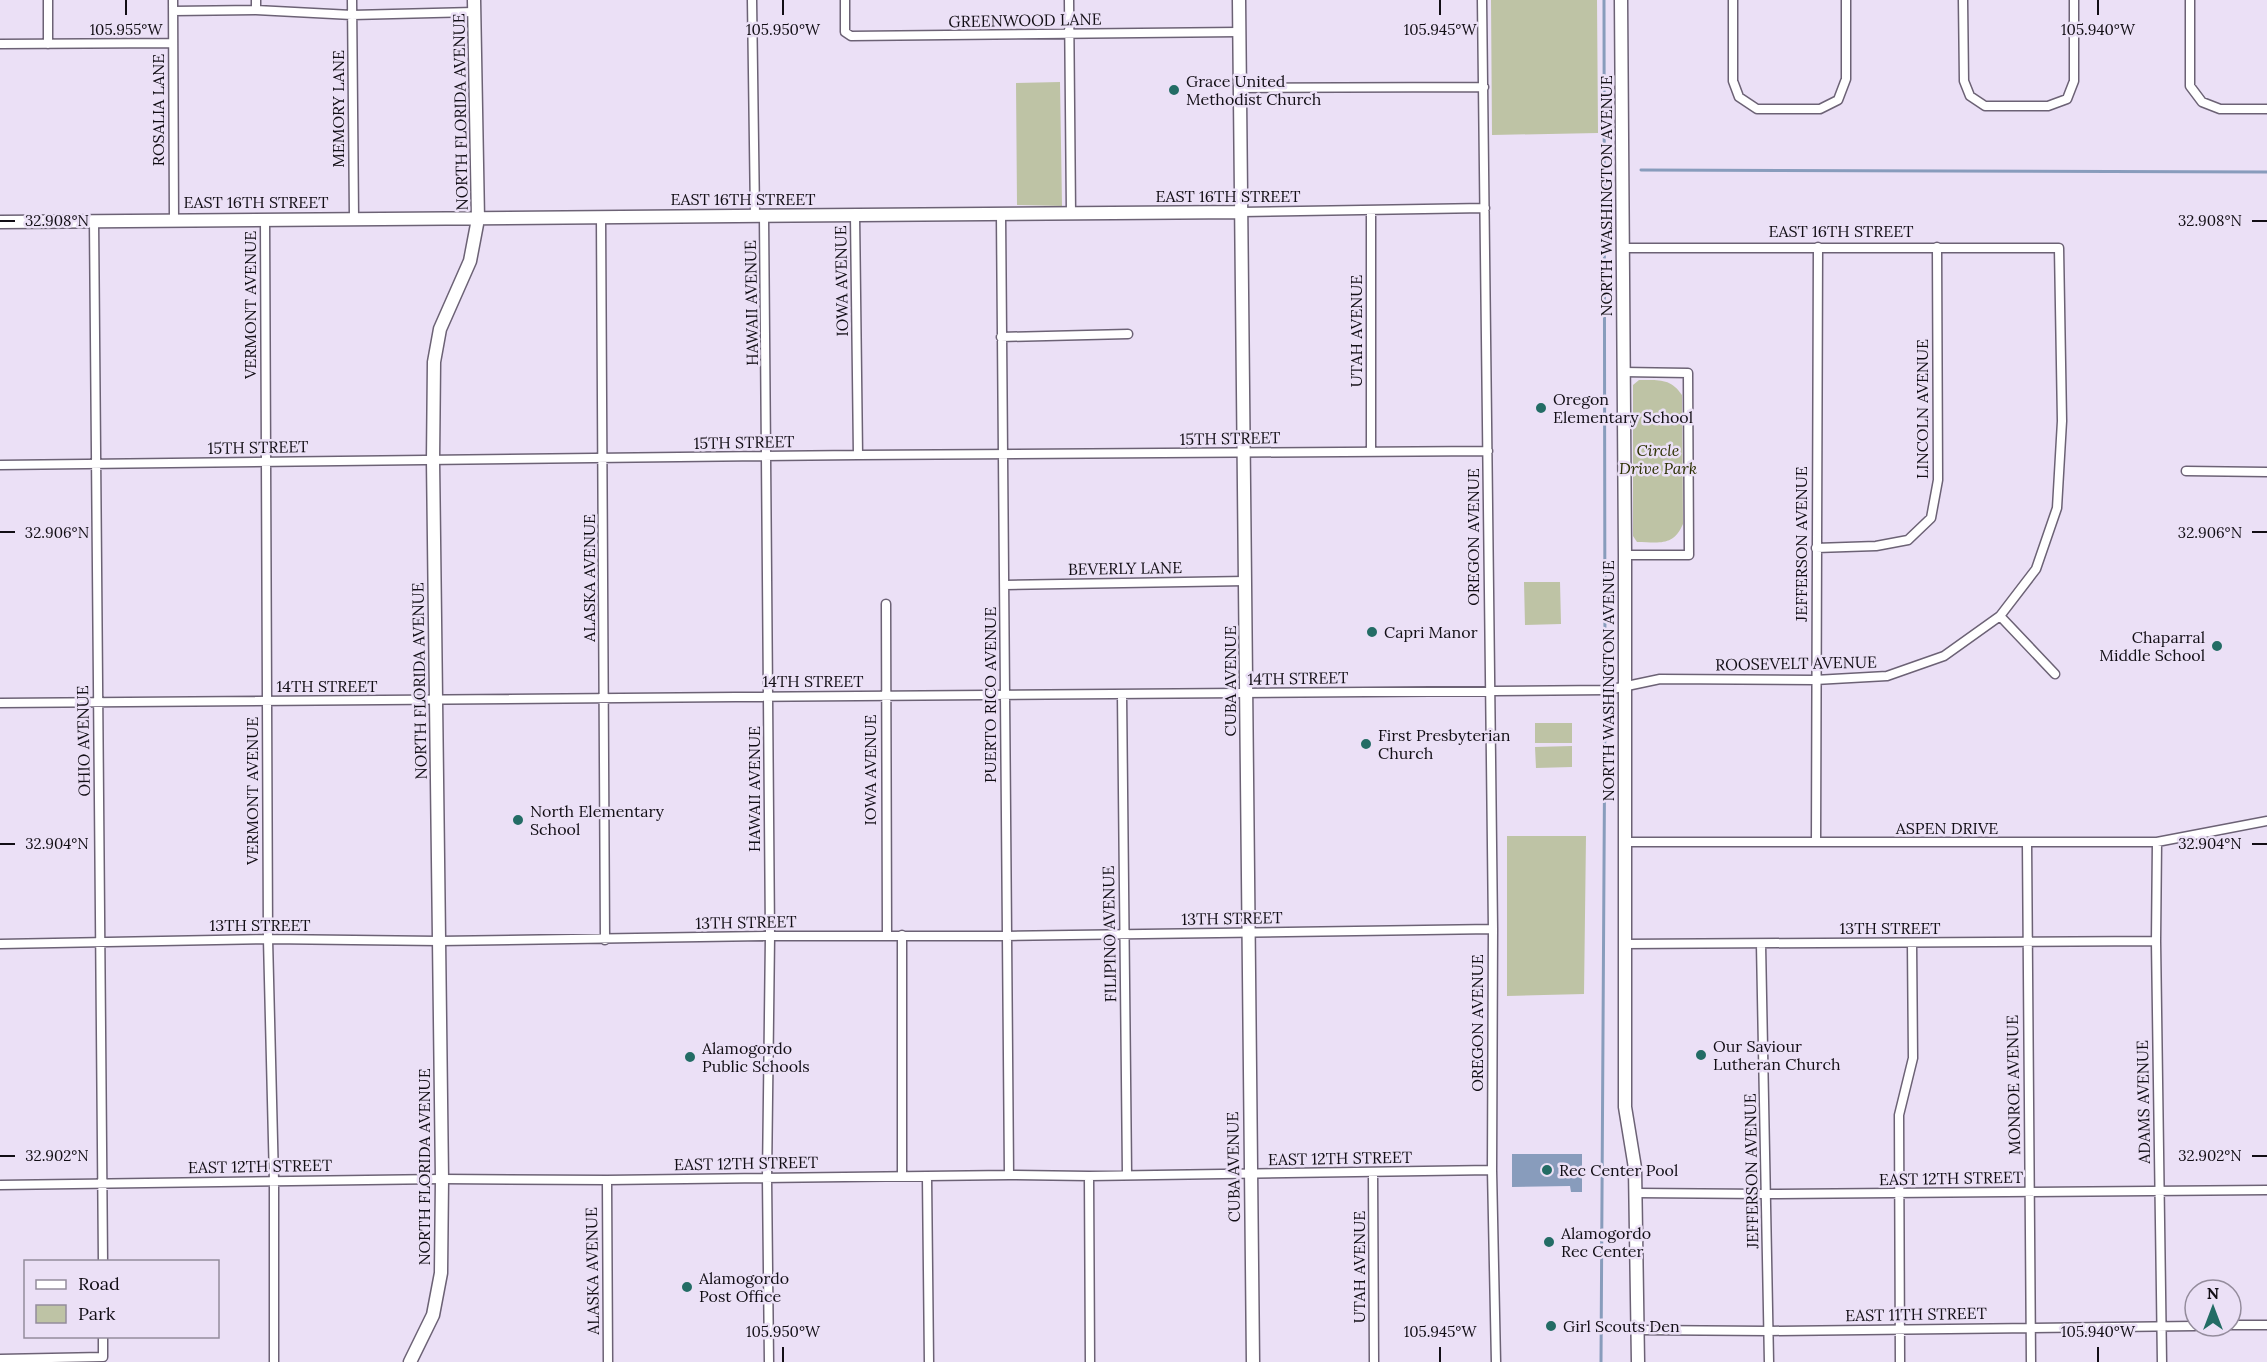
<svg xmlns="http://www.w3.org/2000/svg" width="2267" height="1362" font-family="Lora,serif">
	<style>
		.green { fill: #bec3a5 }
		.water { fill: #889cbc }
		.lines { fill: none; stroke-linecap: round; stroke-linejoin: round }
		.stream { stroke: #889cbc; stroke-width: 3 }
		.street-casing { stroke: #6c6275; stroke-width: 11 }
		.secondary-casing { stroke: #6c6275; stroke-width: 15 }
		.street { stroke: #fff; stroke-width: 8 }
		.secondary { stroke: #fff; stroke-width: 12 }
		.ticks { fill: none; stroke: #120e15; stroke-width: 2 }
		.poi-dot { fill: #236c65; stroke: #ebe0f6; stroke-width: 2 }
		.labels { text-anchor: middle; stroke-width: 5; stroke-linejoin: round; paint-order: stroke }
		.street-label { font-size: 16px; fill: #120e15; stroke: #ebe0f6 }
		.poi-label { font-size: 16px; fill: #120e15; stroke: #ebe0f6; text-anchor: start }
		.park-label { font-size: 16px; font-style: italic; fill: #2b2f00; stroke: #ebe0f6 }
		.ticks-label { font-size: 15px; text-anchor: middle; fill: #120e15; stroke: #ebe0f6; stroke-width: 5; stroke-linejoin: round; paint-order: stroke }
	</style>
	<rect width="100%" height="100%" fill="#ebe0f6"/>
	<!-- green -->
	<path class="green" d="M1491,0H1597L1598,133L1492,135Z
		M1060,82L1062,206L1017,205L1016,83Z
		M1639,380C1658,380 1671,378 1682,395L1683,524C1673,547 1659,542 1637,542L1633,536V385Z
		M1524,582H1560L1561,624L1525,625Z
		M1535,723H1572V743H1535Z
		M1572,746V767L1536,768L1535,747Z
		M1507,836H1586L1584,994L1507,996Z"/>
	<!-- water -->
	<path class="water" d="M1512,1154H1582V1192H1571L1570,1186L1512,1187Z"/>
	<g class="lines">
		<!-- stream -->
		<path class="stream" d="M1604,0L1605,679
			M1641,170L2267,172
			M1601,1362L1605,703"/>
		<defs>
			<path id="street" d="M48,0V44
				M173,0L174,219
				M256,0V10
				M352,0L354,217
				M752,0L755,215
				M845,0V32L851,36L1239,32
				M1069,0L1071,213
				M1482,0L1493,929L1492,1170L1496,1362
				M1733,0V81L1739,97L1757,109H1820L1838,100L1846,79V0
				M1963,0L1964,81L1970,96L1985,106H2048L2067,99L2074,81V0
				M2190,0V86L2202,102L2220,109H2267
				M173,11L256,10L352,15L474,12
				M0,44L173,43
				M1239,88L1484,87
				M1371,211V451
				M1241,212L1485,208
				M855,215L858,455
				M1001,215L1009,1175
				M764,216L770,936L767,1178L769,1362
				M601,217L605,940
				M265,219L268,939L274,1181V1362
				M94,220L103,1262
				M1001,337L1128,334
				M1623,372L1688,373L1689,555H1625
				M0,465L858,455L1488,451
				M2186,471L2267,472
				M1816,548L1876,546L1908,540L1931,518L1938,480L1937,247
				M1005,585L1246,581
				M886,604L887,936
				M2000,616L2055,674
				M1122,694L1127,1174
				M0,703L1608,690L1660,679L1815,680L1887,676L1944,656L2000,616L2036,569L2057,508L2062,421L2059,248H1622
				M1624,842H2157L2267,821
				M1816,842L1818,247
				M2157,842L2156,941L2162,1362
				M2027,843L2031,1362
				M902,935V1176
				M0,944L268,939L439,941L770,936H1007L1493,929
				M1624,944L2156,941
				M1761,944L1769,1362
				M1373,1173L1374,1362
				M1089,1176L1090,1362
				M927,1177L929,1362
				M607,1180L608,1362
				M0,1185L442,1179L607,1180L1009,1175L1089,1176L1492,1170
				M1636,1193L1766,1194L2267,1190
				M2231,1325H2267
				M1637,1330L1769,1331L2195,1326
				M0,1359L103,1357V1336
				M1900,1362L1899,1115L1913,1058L1912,943"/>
			<path id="secondary" d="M1239,0L1253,1362
				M1621,0L1625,555V1107L1635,1168L1638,1362
				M0,222L1241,212
				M410,1362L433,1315L441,1273L442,1179L433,460L434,362L440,329L470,261L478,219L474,0"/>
		</defs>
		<!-- street casing -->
		<use href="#street" class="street-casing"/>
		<!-- secondary casing -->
		<use href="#secondary" class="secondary-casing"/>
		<!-- street -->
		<use href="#street" class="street"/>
		<!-- secondary -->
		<use href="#secondary" class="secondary"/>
	</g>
	<!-- ticks -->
	<path class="ticks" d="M126,0V15M783,0V15M1440,0V15M2098,0V15M0,221H15M2252,221H2267M0,532H15M2252,532H2267M0,844H15M2252,844H2267M0,1156H15M2252,1156H2267M783,1347V1362M1440,1347V1362M2098,1347V1362"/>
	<!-- markers -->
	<g class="poi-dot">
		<circle cx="1174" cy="90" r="6"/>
		<circle cx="1541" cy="408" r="6"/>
		<circle cx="1372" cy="632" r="6"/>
		<circle cx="2217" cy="646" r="6"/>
		<circle cx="1366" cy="744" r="6"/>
		<circle cx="518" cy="820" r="6"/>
		<circle cx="1701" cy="1055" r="6"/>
		<circle cx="690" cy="1057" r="6"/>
		<circle cx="1547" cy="1170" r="6"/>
		<circle cx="1549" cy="1242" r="6"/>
		<circle cx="687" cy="1287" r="6"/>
		<circle cx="1551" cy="1326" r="6"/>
	</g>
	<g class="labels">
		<!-- street labels -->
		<g class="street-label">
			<text transform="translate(1025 20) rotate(-1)" y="6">GREENWOOD LANE</text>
			<text transform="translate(338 109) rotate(-90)" y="6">MEMORY LANE</text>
			<text transform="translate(158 110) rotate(-90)" y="6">ROSALIA LANE</text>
			<text transform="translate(460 112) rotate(-91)" y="6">NORTH FLORIDA AVENUE</text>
			<text x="1228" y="202">EAST 16TH STREET</text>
			<text transform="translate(1606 196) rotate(-90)" y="6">NORTH WASHINGTON AVENUE</text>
			<text x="743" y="205">EAST 16TH STREET</text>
			<text x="256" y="208">EAST 16TH STREET</text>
			<text x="1841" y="237">EAST 16TH STREET</text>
			<text transform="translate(841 281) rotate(-91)" y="6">IOWA AVENUE</text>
			<text transform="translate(751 303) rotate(-91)" y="6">HAWAII AVENUE</text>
			<text transform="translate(250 305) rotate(-90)" y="6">VERMONT AVENUE</text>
			<text transform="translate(1356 331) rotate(-90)" y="6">UTAH AVENUE</text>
			<text transform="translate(1922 409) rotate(-90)" y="6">LINCOLN AVENUE</text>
			<text transform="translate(1230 438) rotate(-1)" y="6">15TH STREET</text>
			<text transform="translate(744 442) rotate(-1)" y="6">15TH STREET</text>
			<text transform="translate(258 447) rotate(-1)" y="6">15TH STREET</text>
			<text transform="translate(1473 537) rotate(-90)" y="6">OREGON AVENUE</text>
			<text transform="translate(1801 544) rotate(-90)" y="6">JEFFERSON AVENUE</text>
			<text transform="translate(1125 568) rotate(-1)" y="6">BEVERLY LANE</text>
			<text transform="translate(589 578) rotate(-90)" y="6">ALASKA AVENUE</text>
			<text transform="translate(1796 663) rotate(-1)" y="6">ROOSEVELT AVENUE</text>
			<text transform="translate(1298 678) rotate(-1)" y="6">14TH STREET</text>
			<text transform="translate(419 681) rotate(-91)" y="6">NORTH FLORIDA AVENUE</text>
			<text x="813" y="687">14TH STREET</text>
			<text transform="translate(1230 681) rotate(-90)" y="6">CUBA AVENUE</text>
			<text transform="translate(1608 681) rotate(-90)" y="6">NORTH WASHINGTON AVENUE</text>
			<text x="327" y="692">14TH STREET</text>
			<text transform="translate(990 695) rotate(-90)" y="6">PUERTO RICO AVENUE</text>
			<text transform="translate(83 741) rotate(-91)" y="6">OHIO AVENUE</text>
			<text transform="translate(870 770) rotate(-90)" y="6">IOWA AVENUE</text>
			<text transform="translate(754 789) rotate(-90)" y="6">HAWAII AVENUE</text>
			<text transform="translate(252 791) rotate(-90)" y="6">VERMONT AVENUE</text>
			<text x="1947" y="834">ASPEN DRIVE</text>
			<text transform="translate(1232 918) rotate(-1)" y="6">13TH STREET</text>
			<text transform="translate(746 922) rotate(-1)" y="6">13TH STREET</text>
			<text x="260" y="931">13TH STREET</text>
			<text x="1890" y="934">13TH STREET</text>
			<text transform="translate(1109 934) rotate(-91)" y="6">FILIPINO AVENUE</text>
			<text transform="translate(1477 1023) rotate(-90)" y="6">OREGON AVENUE</text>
			<text transform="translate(2013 1085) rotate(-91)" y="6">MONROE AVENUE</text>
			<text transform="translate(2143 1102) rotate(-91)" y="6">ADAMS AVENUE</text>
			<text transform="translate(1340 1158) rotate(-1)" y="6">EAST 12TH STREET</text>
			<text transform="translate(746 1163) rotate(-1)" y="6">EAST 12TH STREET</text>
			<text transform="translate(260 1166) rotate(-1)" y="6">EAST 12TH STREET</text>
			<text transform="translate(424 1167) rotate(-90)" y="6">NORTH FLORIDA AVENUE</text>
			<text transform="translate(1233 1167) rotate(-91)" y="6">CUBA AVENUE</text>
			<text transform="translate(1751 1171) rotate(-91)" y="6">JEFFERSON AVENUE</text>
			<text transform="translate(1951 1178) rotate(-1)" y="6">EAST 12TH STREET</text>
			<text transform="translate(1359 1267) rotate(-90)" y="6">UTAH AVENUE</text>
			<text transform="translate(592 1271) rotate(-91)" y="6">ALASKA AVENUE</text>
			<text transform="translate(1916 1314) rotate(-1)" y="6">EAST 11TH STREET</text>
		</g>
		<!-- poi labels -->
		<g class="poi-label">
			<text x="1186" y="87">Grace United<tspan x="1186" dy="18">Methodist Church</tspan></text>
			<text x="1553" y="405">Oregon<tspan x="1553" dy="18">Elementary School</tspan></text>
			<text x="1384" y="638">Capri Manor</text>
			<text x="2205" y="643" text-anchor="end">Chaparral<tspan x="2205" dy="18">Middle School</tspan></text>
			<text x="1378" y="741">First Presbyterian<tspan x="1378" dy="18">Church</tspan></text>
			<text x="530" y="817">North Elementary<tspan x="530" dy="18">School</tspan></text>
			<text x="1713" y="1052">Our Saviour<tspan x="1713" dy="18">Lutheran Church</tspan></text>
			<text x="702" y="1054">Alamogordo<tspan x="702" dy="18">Public Schools</tspan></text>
			<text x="1559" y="1176">Rec Center Pool</text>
			<text x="1561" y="1239">Alamogordo<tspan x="1561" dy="18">Rec Center</tspan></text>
			<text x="699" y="1284">Alamogordo<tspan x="699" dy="18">Post Office</tspan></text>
			<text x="1563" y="1332">Girl Scouts Den</text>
		</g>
		<!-- park labels -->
		<g class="park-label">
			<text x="1658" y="456">Circle<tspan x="1658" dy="18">Drive Park</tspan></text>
		</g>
	</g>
	<g class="ticks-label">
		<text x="126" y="35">105.955°W</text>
		<text x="783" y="35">105.950°W</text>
		<text x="1440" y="35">105.945°W</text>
		<text x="2098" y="35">105.940°W</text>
		<text x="57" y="226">32.908°N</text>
		<text x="2210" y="226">32.908°N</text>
		<text x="57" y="538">32.906°N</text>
		<text x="2210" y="538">32.906°N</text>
		<text x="57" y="849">32.904°N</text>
		<text x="2210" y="849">32.904°N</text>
		<text x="57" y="1161">32.902°N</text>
		<text x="2210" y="1161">32.902°N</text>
		<text x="783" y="1337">105.950°W</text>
		<text x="1440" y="1337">105.945°W</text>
		<text x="2098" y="1337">105.940°W</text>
	</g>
	<!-- legend -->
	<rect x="24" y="1260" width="195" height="78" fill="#ebe0f6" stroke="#948c9c" stroke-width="1.5"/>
	<rect x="36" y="1280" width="30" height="9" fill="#ffffff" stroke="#948c9c" stroke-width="1.5"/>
	<text x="78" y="1290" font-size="18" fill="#120e15">Road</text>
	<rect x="36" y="1305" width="30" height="18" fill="#bec3a5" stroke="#948c9c" stroke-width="1.5"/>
	<text x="78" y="1320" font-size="18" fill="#120e15">Park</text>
	<!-- north arrow -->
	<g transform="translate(2213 1308)"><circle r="28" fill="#ebe0f6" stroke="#948c9c" stroke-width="1.5"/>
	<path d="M0-4.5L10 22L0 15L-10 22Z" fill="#236c65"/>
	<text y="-9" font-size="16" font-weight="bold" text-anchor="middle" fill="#120e15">N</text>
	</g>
</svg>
